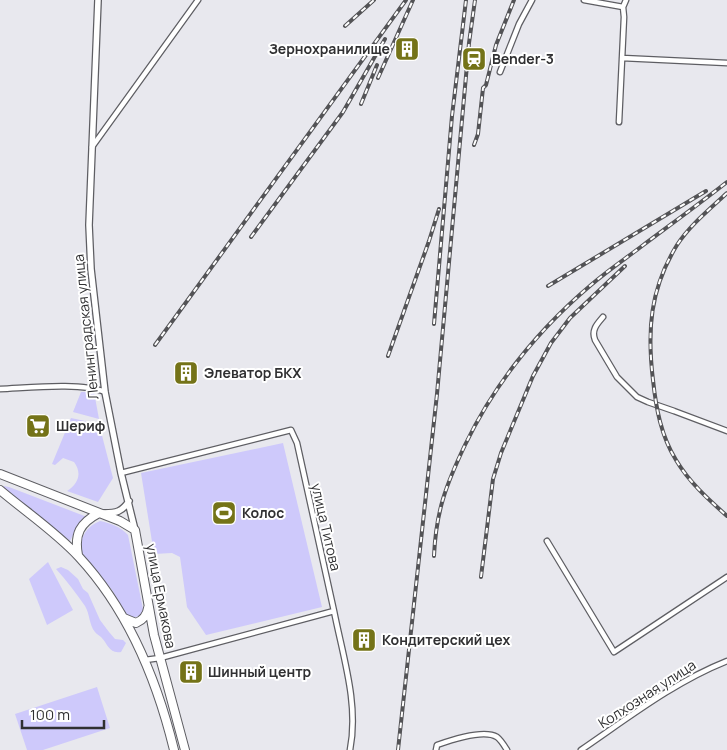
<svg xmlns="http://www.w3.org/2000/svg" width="727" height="750" font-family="Manrope,sans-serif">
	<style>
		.green { fill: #cec9fb }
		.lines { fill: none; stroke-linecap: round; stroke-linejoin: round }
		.minor-casing { stroke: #5e5e63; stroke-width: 7 }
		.tertiary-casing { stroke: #5e5e63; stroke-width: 8 }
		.primary-casing { stroke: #5e5e63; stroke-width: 10 }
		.minor { stroke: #fff; stroke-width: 4.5 }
		.tertiary { stroke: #fff; stroke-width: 5.5 }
		.primary { stroke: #fff; stroke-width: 8 }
		.rail-casing { stroke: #535356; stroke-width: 4 }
		.rail { stroke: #fff; stroke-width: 2; stroke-dasharray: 5.5; stroke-linecap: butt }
		.labels { text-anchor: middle; stroke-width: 4; stroke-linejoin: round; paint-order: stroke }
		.poi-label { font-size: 14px; font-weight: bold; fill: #303032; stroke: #fff; text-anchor: start }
		.street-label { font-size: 14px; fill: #303032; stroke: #fff }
	</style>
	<rect width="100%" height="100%" fill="#e8e8ee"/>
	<!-- green -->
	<path class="green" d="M81,392H94L99,419L73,412Z
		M71,418L99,424L113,478L98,502L67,491C79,483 82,473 74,462L63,458L55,465L52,464Z
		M283,443L322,607L206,635L187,607L180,557L172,553L154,554L141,473Z
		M4,486L9,487L87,517L78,525L70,541L7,492L3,488Z
		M100,521C110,523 121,527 128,535L143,609L140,616L135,617H128L112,590L80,551C80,537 87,526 100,521Z
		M48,562L73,610L47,625L29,579Z
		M61,567L68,570L78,579L83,589L88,593L100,620L109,632L115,639L123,640L126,643L121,652C109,654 108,644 101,637C99,635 96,634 95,632C89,625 90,614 85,606C76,593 67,581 56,569Z
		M97,687L110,728L43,750H27L15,714Z"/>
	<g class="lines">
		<defs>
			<path id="minor" d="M584,0L623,7
				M622,58L727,63
				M500,72L519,24L532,0
				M619,122L624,17L623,7L626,0
				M92,147L198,0
				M603,317C597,324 591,330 595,340L617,377L637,397L648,402L674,411L727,431
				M0,389C27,388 81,382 105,392
				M121,473L291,430L297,443L334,611L160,658L145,660
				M547,541L614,652L727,577
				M334,611C343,657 359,704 350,750
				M436,750L437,745C451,740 484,729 497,737C501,740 504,745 507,750
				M581,750C628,718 674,682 727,661"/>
			<path id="tertiary" d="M98,0L89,225L91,269L105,392L121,473L135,530
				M104,513C116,513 122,512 129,501"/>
			<path id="primary" d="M0,474L120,521L135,530L154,635L185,750
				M0,490C26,512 56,532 79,557C128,610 157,680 174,750
				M78,555C74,534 80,523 99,513
				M124,618L136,623C143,620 147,616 148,608"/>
		</defs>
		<!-- minor casing -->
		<use href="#minor" class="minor-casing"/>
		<!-- tertiary casing -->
		<use href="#tertiary" class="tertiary-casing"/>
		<!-- primary casing -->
		<use href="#primary" class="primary-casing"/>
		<!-- minor -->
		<use href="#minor" class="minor"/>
		<!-- tertiary -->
		<use href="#tertiary" class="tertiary"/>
		<!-- primary -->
		<use href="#primary" class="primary"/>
		<defs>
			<path id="rail" d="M345,26L374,0
				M378,78L413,0
				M361,104L377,65
				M474,145L478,134L483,88L486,85L496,45L514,0
				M727,193C710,209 690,225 677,245C650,289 647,330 653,380C656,408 661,436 676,460C689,482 708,499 727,516
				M251,237L343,112L385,39
				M548,286L706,191
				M434,324L452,116L466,0
				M155,345L406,0
				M388,356L429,241L439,209
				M434,556C436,511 446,485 465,445C495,383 539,329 591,285C607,271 625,259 642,246C670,225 699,204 727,182
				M481,577L493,479L501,453L533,376L551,343L570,318L625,266
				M398,750L437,394L469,43L475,0"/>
		</defs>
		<!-- rail casing -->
		<use href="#rail" class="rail-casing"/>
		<!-- rail -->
		<use href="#rail" class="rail"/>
	</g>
	<!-- icons -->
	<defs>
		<symbol id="building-square" viewBox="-11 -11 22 22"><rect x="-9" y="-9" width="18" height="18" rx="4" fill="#747318" stroke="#fff"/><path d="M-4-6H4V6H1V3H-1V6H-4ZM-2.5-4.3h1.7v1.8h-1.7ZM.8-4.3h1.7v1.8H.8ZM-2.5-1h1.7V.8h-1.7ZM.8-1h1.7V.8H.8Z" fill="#fff"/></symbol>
		<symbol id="station-square" viewBox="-11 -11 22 22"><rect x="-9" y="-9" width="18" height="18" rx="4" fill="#747318" stroke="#fff"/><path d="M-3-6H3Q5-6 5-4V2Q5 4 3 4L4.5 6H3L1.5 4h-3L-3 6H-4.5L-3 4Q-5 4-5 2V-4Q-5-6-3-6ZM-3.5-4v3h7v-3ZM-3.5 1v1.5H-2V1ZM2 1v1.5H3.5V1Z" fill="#fff"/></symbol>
		<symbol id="supermarket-square" viewBox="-11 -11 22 22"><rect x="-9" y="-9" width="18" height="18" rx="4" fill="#747318" stroke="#fff"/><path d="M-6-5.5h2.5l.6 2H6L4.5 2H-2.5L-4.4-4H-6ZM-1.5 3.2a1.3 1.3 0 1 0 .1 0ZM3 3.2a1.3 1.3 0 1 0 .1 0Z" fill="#fff"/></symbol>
		<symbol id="stadium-square" viewBox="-11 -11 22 22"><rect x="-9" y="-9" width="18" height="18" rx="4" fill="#747318" stroke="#fff"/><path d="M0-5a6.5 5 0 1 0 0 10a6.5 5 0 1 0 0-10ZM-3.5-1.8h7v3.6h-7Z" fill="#fff"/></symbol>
	</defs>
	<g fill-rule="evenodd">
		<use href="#building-square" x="393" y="35" width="28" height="28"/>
		<use href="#station-square" x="460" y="45" width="28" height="28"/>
		<use href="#building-square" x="172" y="359" width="28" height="28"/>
		<use href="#supermarket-square" x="24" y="412" width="28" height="28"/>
		<use href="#stadium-square" x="210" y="499" width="28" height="28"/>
		<use href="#building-square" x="350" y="626" width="28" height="28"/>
		<use href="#building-square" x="177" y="658" width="28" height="28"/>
	</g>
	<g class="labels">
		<!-- poi labels -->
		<g class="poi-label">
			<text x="390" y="54" text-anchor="end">Зернохранилище</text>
			<text x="492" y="64">Bender-3</text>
			<text x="204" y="378">Элеватор БКХ</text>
			<text x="56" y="431">Шериф</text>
			<text x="242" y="518">Колос</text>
			<text x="382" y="645">Кондитерский цех</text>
			<text x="208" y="677">Шинный центр</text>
		</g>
		<!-- street labels -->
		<g class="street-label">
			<text transform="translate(86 327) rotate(-96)" y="5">Ленинградская улица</text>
			<text transform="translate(326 527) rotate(77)" y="5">улица Титова</text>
			<text transform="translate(161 596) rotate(79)" y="5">улица Ермакова</text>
			<text transform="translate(647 694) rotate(-33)" y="5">Колхозная улица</text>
		</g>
	</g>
	<!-- scale -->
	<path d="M22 720v8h82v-8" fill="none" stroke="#303032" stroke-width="2.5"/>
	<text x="30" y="720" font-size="15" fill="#303032" stroke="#ffffff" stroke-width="4" paint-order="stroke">100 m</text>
</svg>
